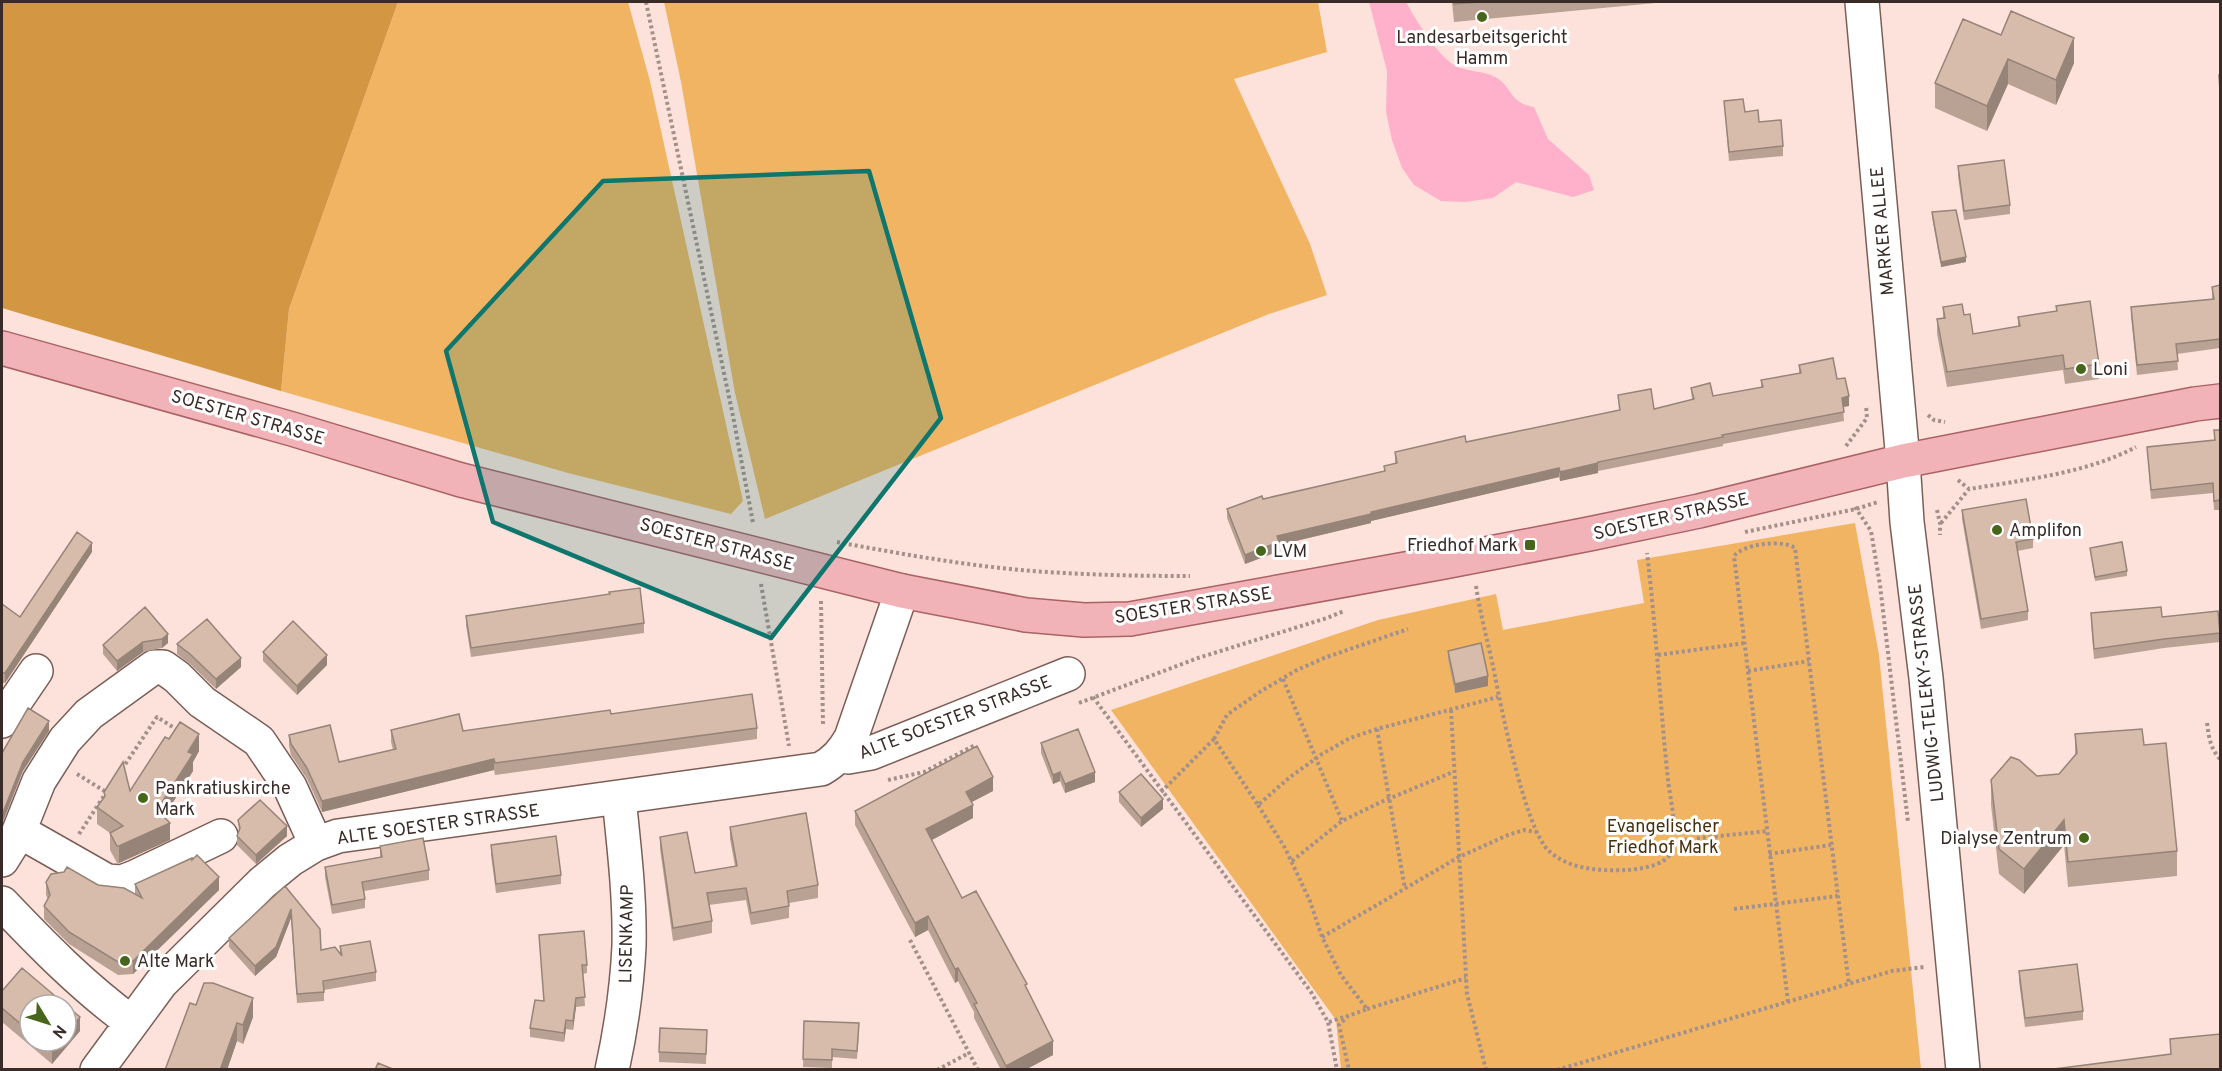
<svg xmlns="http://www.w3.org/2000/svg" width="2222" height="1071" font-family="Overpass,sans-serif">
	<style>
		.green { fill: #f1b463 }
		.forest { fill: #d39743 }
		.water { fill: #ffb0cb }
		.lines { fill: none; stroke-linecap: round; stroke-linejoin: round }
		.minor-casing { stroke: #7b5f57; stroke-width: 36 }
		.major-casing { stroke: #aa6266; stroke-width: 36 }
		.path { stroke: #a4908b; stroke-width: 4; stroke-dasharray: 3 3; stroke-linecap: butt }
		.minor { stroke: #fff; stroke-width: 33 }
		.major { stroke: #f1b3b8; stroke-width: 33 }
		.wall { fill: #b9a293; fill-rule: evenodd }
		.shaded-wall { fill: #968478 }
		.building { fill: #d7bcab; stroke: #968478; stroke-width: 1.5 }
		.marked { fill: #0f766e; fill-opacity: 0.2; stroke: #0f766e; stroke-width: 4.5; stroke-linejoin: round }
		.poi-dot { fill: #47661b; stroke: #fff; stroke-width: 2 }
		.labels { text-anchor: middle; stroke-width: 6; stroke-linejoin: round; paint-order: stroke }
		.poi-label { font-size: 18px; fill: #382b28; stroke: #fff; text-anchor: start }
		.street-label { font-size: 18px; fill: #382b28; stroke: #fff }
		.park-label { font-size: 18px; fill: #49300d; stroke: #fff }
	</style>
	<rect width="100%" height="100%" fill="#fde2db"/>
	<!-- green -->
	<path class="green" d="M398,2H628L650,81L743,501L731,514L568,473L281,391L289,309Z
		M664,2H1318L1327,52L1234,79L1310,244L1327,295L1269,314L765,519L735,393L681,82Z
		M1855,523L1879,655L1921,1069H1341L1336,1020L1111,710L1378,620L1496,594L1503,630L1644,603L1637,560Z"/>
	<!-- forest -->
	<path class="forest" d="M2,2H398L289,309L281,391L2,308Z"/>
	<!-- water -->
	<path class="water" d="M1369,2H1406C1416,20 1439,59 1458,67C1470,72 1484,71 1495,77C1512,85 1508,103 1534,107L1548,139L1589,175L1594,190L1573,197L1516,182L1493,198L1465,202L1441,201L1414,185L1402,168L1392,140L1386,112L1387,71Z"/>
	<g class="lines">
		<defs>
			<path id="minor" d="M1862,2L1903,461L1907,522L1926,678L1963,1070
				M2,721L36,671
				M842,753L848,757L871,753L1068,674
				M19,831L107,881L122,882L135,877L221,836
				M2,860L17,836L39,781L65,740L89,714L154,667H163L177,677L202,702L259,741L290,787L316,844
				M2,903C42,945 83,987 131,1022
				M97,1070L161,983L262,883L290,860L316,844L338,836L821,769C835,761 843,752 851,738L902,591
				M612,1070C621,1029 627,988 629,946C630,896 624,847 619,798"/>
			<path id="major" d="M2,348L292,429L461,480L902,591L1026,615L1084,620L1130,619L1444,562L1589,534L1699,511L1903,461L2195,404L2220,401"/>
		</defs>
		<!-- minor casing -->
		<use href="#minor" class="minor-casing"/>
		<!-- major casing -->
		<use href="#major" class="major-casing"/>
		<!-- path -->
		<path class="path" d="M646,2L733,416L753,523
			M1928,415L1934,420L1945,422
			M1846,446L1867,418L1866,406
			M1958,480L1969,489
			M1855,507L1871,531L1880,585L1908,822
			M1937,510L1940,523V535
			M1941,523L1969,489C2024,480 2087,473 2136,447
			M1745,532L1856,509L1878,502
			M837,542C902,554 968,566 1033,571C1086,575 1138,576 1190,576
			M761,584L789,746
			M1476,586C1480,613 1487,639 1493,666C1500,702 1525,830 1549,851C1570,870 1600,871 1627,870C1639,869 1666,866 1671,852C1679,833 1670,799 1668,780C1660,704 1656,628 1647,553
			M821,601L823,725
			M1658,655L1745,643
			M1748,671L1809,661
			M1283,679L1342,821
			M1093,697L1311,992L1328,1022L1337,1070
			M1079,703L1198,658L1327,618L1344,611
			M1451,710L1467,994L1486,1070
			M2207,723C2209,737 2210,748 2220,759
			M1377,729L1405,889
			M1214,739L1227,715L1258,693L1295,671L1324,658L1408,629
			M122,769L157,717L179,731
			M77,774L106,792
			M888,780L924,772L975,745
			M1161,792L1214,739L1258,805L1290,777L1322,754L1350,738L1377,729L1498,697
			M1258,805L1285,848L1310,901L1322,937L1341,975L1367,1009L1348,1016L1339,1025L1349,1070
			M79,834L106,793
			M1673,841L1767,831
			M1769,854L1831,845
			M1292,861L1342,821L1381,802L1453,772
			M1734,909L1838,896
			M1322,937L1459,857L1508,835L1524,830L1536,832
			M910,940L978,1070
			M1788,1002L1734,556C1743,544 1782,539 1795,548L1849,985
			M1367,1009L1466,978
			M1329,1022L1347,1016
			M937,1070L969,1053
			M1557,1070L1892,971L1924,967"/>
		<!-- minor -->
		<use href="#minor" class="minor"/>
		<!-- major -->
		<use href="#major" class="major"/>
	</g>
	<!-- wall -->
	<path class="wall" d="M1452,2H1666L1454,22Z
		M2001,35L2074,63L2056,105L2008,84L1987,131L1935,108V83Z
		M1724,101L1745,112L1759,122L1783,146V156L1729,161Z
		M1958,166L2010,205V214L1964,220L1958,176Z
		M1932,212L1966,262L1941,267L1932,217Z
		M2220,285V348L2177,354L2178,370L2137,375L2131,316V307L2212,299V287Z
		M2056,306L2099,364V379L2065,384L2063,370L1947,387L1937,334V319L1943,318V307L1964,315L1973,334L2018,327V317L2056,311Z
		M1799,365L1837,379L1849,406L1843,407L1844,421L1723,444V446L1598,471V473L1560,481L1559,477L1371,521V523L1279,545V551L1245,564L1227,518V509L1263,499L1384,471V466L1395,464V452L1466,442L1619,410L1618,395L1654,409L1692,400L1691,388L1713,396L1761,387V380L1799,374Z
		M2214,430H2220V510H2214L2213,493L2151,499L2147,447L2214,441Z
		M1962,510L2033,539V548L2017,551L2028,611V620L1981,629L1962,519Z
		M2090,548L2127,571V576L2095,581Z
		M92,552L5,683H2V604L20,617Z
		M145,607L168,643L162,648L143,652L117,671L103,654V645Z
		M2091,613L2162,617L2220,633V642L2164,648L2094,659L2091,623Z
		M466,616L644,623V633L471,657L466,625Z
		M177,644L241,667L216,689L190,664L177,654Z
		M1448,651L1488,686L1455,693L1448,660Z
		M263,652L327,665L297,695L263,661Z
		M611,714L757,728V739L495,775L494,770L322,812L307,779L291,755L289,746V735L339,762L393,750L391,742V730L463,731Z
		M2075,734L2144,745L2177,851V876L2068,887L2064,845L2024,894L1999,874L1991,805V780L2059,774L2075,755Z
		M169,739L199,751L193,762V771L164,816L170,840L119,863H117L110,850V833L97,824V807L104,797V792L130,791Z
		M1041,743L1095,782L1065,793L1060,781L1053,784L1041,753Z
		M993,791L972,802L973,818L932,840L962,898L1027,990L1053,1055L1025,1070H1001L974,1018V1012L958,981L955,983L928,930L915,937L855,825V811Z
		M1119,792L1163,809L1141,827L1119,802Z
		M238,820L287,836L256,864L237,845V836L239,831Z
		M730,827L818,885V898L789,903V918L751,925L746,900L709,905L712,921V933L673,941L660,849V837L695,873L735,866L730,839Z
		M491,845L561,875V884L496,893L491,855Z
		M380,846L429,870V880L364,891L365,899V908L332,914L325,877V867L380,857Z
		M192,860L219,890L133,974L118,975L69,944L44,919V906L48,900L46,895V882L98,885L135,894V884Z
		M285,886L321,950L340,954V946L376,972V981L324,990V1001L297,1003L291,918L276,957L255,976L229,947V938Z
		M539,935L587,965V973L583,974L585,1006L576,1007L573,1030L566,1029L564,1042L530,1037V1028L544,1001Z
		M22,968L80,1017V1031L52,1064L2,1022V991ZM30,1005H66V1041H30Z
		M2019,971L2083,1011V1020L2025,1027L2019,981Z
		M196,1005L253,1017L243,1044L237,1041L227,1070H165Z
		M804,1021L859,1031L857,1059L832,1057V1068L803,1067Z
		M707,1030L706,1064L659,1062V1052Z"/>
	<!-- shaded-wall -->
	<path class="shaded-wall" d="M2074,38V63L2056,105V80Z
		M2008,59V84L1987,131V106Z
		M1966,257V262L1941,267V262Z
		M1849,396V406L1842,407V398Z
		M1598,463V473L1560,481V472Z
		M1559,468V477L1371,521V523L1279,545V551L1245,564V555L1277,536L1371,512Z
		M92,543V552L5,683V673Z
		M168,634V643L162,648V639Z
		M143,642V652L117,671V661Z
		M327,655V665L297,695V686Z
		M241,658V667L216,689V679Z
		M1488,676V686L1455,693V684Z
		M49,721V731L23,771L2,824V815L23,762Z
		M199,734V751L193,762V771L157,827V810L188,752Z
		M494,759V770L322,812V801Z
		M1060,772V781L1053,784V775Z
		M1095,772V782L1065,793V784Z
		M993,777V791L966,805V792Z
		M1163,799V809L1141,827V818Z
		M973,805V818L926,843V829Z
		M2064,820V845L2024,894V869Z
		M170,823V840L119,863V846Z
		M287,826V836L256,864V855Z
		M219,877V890L133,974V961Z
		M291,909V918L276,957L255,976V966Z
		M928,916V930L915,937V923Z
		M958,968V981L955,983V969Z
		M253,998V1017L243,1044V1025Z
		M576,998V1007L573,1030V1021Z
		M80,1017V1031L52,1064V1050L60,1041H66V1034Z
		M566,1020V1029L564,1042V1033Z
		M237,1023V1041L227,1070H220Z
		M1053,1041V1055L1025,1070H1006V1066Z"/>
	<!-- building -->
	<path class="building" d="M1454,2H1480L1454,4Z
		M2011,11L2074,38L2056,80L2008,59L1987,106L1935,83L1963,19L2001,35Z
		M2219,75H2220V91Z
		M1743,99L1745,112L1758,110L1759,122L1781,120L1783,146L1729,152L1724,101Z
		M2004,160L2010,205L1964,211L1958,166Z
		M1956,210L1966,257L1941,262L1932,212Z
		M2220,285V339L2176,344L2178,361L2137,365L2131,307L2214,299L2212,287Z
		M2090,301L2099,364L2065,369L2063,355L1947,372L1937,319L1945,318L1943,307L1962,304L1964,315L1970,314L1973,334L2020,326L2018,317L2057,311L2056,306Z
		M1833,358L1837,379L1845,378L1849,396L1842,398L1844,412L1722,435L1723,437L1598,462V463L1560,472L1559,468L1371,512V514L1277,536L1279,542L1245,555L1227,509L1262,496L1263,499L1385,471L1384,466L1397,463L1395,452L1465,436L1466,442L1620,410L1618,395L1651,389L1654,409L1694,399L1691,388L1710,383L1713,396L1763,387L1761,380L1801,373L1799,365Z
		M2214,430H2220V500L2214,501L2213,483L2151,490L2147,447L2215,440Z
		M2026,499L2033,539L2016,542L2028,611L1981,619L1962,510Z
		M77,532L92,543L5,673H2V604L20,617Z
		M2122,542L2127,571L2095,577L2090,548Z
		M640,588L644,623L471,648L466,616L610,594L609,592Z
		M145,607L168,634L162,639L143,642L117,661L103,645Z
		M2161,607L2162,617L2218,611L2220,633L2164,639L2094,649L2091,613Z
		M207,619L241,658L216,679L190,654L177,644Z
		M293,621L327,655L297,686L263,652Z
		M1481,643L1488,676L1455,684L1448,651Z
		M752,694L757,728L495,763L494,759L322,801L307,768L291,744L289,735L330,725L339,762L396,749L391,730L459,714L463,731L610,710L611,714Z
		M28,708L49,721L23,762L2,815V753Z
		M180,722L199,734L188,752L193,754L157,810L170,823L119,846H117L110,833L123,826L97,807L105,796L104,792L123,762L130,791L165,737L169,739Z
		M1078,729L1095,772L1065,784L1060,772L1053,775L1041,743Z
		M2142,729L2144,745L2166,743L2177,851L2068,862L2064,820L2024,869L1999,849L1991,780L2011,757L2019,760L2037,776L2059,774L2077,753L2075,734Z
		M977,746L993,777L966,792L973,805L926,829L962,898L976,891L1027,984L1025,985L1053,1041L1006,1066L974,1004L977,1003L958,968L955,969L928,916L915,923L855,811Z
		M1141,774L1163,799L1141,818L1119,792Z
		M260,800L287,826L256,855L237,836L240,828L238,820Z
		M806,813L818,885L787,891L789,906L751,913L746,888L707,893L712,921L673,928L660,837L687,832L695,873L737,866L730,827Z
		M556,836L561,875L496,884L491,845Z
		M423,838L429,870L362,882L365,899L332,905L325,867L382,857L380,846Z
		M197,855L219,877L133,961L118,962L69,932L44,906L50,895L46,882L51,874L64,872L67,867L98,885L124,888L142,898L135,884L192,858V860Z
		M285,886L320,929L321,950L335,947L342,956L340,946L370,941L376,972L323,981L324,992L297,994L291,909L276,947L255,966L229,938Z
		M584,931L587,965H582L585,997L576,998L573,1021L566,1020L564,1033L530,1028L535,1000L544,1001L539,935Z
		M2077,964L2083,1011L2025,1018L2019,971Z
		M22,968L80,1017L66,1034V1005H30V1032L2,1008V991Z
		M204,983H213L253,998L243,1025L237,1023L220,1070H165L190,1003L196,1005Z
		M804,1021L859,1023L857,1051L832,1049V1060L803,1059Z
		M660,1028L707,1030L706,1054L659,1052Z
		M2220,1034V1070H2046L2171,1054L2170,1039Z
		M41,1041H60L52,1050Z
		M378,1063L395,1070H375Z"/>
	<!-- marked area -->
	<path class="marked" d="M869,171L941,418L771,638L493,522L446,351L603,181Z"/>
	<!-- markers -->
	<g class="poi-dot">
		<circle cx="1482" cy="17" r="6"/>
		<circle cx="2081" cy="369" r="6"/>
		<circle cx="1997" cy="530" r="6"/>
		<rect x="1524" y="539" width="12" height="12" rx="3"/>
		<circle cx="1261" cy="551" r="6"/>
		<circle cx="143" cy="798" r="6"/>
		<circle cx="2084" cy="838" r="6"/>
		<circle cx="125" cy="961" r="6"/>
	</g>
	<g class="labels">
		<!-- poi labels -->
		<g class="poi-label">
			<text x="1482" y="43" text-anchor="middle">Landesarbeitsgericht<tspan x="1482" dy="21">Hamm</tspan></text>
			<text x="2093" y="375">Loni</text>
			<text x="2009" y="536">Amplifon</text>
			<text x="1518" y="551" text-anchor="end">Friedhof Mark</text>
			<text x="1273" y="557">LVM</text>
			<text x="155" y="794">Pankratiuskirche<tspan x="155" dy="21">Mark</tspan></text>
			<text x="2072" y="844" text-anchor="end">Dialyse Zentrum</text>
			<text x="137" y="967">Alte Mark</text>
		</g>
		<!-- street labels -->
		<g class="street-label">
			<text transform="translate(1882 231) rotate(-95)" y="6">MARKER ALLEE</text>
			<text transform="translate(248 417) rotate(16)" y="6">SOESTER STRASSE</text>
			<text transform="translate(1671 516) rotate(-13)" y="6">SOESTER STRASSE</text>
			<text transform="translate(717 544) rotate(15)" y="6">SOESTER STRASSE</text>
			<text transform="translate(1193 605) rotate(-9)" y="6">SOESTER STRASSE</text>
			<text transform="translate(1926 693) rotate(-96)" y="6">LUDWIG-TELEKY-STRASSE</text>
			<text transform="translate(955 717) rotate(-21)" y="6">ALTE SOESTER STRASSE</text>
			<text transform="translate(438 824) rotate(-8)" y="6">ALTE SOESTER STRASSE</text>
			<text transform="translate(626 934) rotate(-89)" y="6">LISENKAMP</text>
		</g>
		<!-- park labels -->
		<g class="park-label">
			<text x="1663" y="832">Evangelischer<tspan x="1663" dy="21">Friedhof Mark</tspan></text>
		</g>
	</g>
	<!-- border -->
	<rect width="2222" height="1071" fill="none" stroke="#382b28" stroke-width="6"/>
	<!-- north arrow -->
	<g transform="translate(48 1023) rotate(128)"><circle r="28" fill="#ffffff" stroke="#afaaa9" stroke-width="1.5"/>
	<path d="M0-4.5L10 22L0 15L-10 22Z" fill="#47661b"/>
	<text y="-9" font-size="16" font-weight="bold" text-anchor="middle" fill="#382b28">N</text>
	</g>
</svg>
